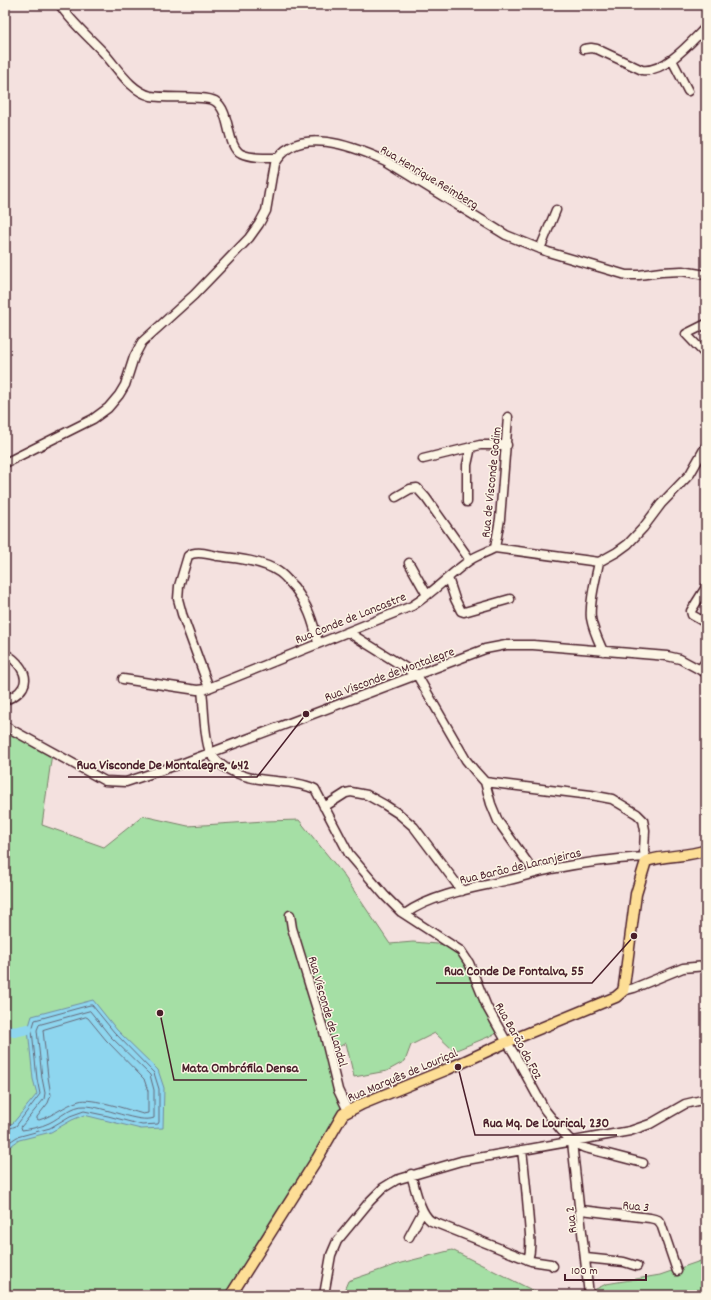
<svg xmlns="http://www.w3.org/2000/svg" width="711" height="1300" font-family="Dekko,sans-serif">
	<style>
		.green { fill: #a5dfa5; stroke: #787f68 }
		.water { fill: #8ed6ef; stroke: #738da1 }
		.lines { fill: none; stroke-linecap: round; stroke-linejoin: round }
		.shore { stroke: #656879; stroke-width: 1 }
		.river { stroke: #8ed6ef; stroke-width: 10 }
		.minor-casing { stroke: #4a1f2b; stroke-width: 11 }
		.major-casing { stroke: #4a1f2b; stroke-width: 13 }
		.minor { stroke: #fcf5e5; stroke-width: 8 }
		.major { stroke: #fdde96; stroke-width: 10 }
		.labels { text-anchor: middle; stroke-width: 3; stroke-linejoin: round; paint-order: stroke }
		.street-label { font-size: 13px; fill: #4a1f2b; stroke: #fcf5e5 }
		.leader { fill: none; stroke: #4a1f2b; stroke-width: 1.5 }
		.callout-dot { fill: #4a1f2b; stroke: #fcf5e5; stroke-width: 1.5 }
		.callout-label { font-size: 14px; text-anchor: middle; font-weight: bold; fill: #4a1f2b; stroke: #fcf5e5; stroke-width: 3; stroke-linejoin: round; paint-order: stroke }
	</style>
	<rect width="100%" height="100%" fill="#f4e1df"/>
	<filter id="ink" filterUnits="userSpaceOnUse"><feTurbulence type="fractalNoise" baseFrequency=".025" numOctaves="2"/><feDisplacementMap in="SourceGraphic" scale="8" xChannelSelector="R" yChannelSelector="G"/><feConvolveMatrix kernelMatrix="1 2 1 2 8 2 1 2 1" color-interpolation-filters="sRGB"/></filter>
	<g filter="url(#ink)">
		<!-- green -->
		<path class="green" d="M5,730L52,753L42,825L104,847L143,816L188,826L265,821L299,820L342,873L390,944L413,942L449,945L461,953L500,1032L454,1051L435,1033L411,1045L405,1061L387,1071L354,1077L346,1043L333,1050L292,928L344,1115L232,1295H5Z
			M452,1250L542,1295H342L348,1281L401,1263Z
			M706,1259V1295H584L606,1284L660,1275Z"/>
		<!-- water -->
		<path class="water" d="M93,1000L117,1030L158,1070L164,1088L163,1128L141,1129L84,1115L72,1120L51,1132L19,1140L5,1150V1126L13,1123L37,1094L33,1079L28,1029L32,1016Z"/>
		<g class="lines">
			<!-- shore -->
			<path class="shore" d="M90,1011L110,1036L150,1075L154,1090V1118C139,1124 103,1106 85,1106C72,1105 60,1118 49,1123C41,1127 30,1129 22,1130L21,1127L44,1099L45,1093L42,1078L37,1030L39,1025Z
				M86,1017L88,1018L106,1040L144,1079L148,1091V1113L143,1114C129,1110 91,1097 79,1101C65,1105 53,1116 39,1120L37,1119V1117L48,1103L51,1095L48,1077L43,1030Z
				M5,1130L16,1126L40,1094L37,1079L32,1030L35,1020L90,1005H92L114,1032L154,1073L159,1089V1122L158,1124L142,1125L108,1116L84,1111L70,1116L50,1128L17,1137L5,1145"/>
			<!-- river -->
			<path class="river" d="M5,1029L14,1032L28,1029"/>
			<defs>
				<path id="minor" d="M60,5C72,23 88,36 103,52C117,67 130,91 151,96C166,99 205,95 215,101C231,111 226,146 241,154C251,159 266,158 277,158
					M584,49L591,48L597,49L642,70C665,73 691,42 706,27
					M672,60L688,91
					M540,249L556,210
					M706,324L686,334L706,355
					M423,459L480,445H507
					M5,463L93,419L108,408L119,395L125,385L134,357L142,342L194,295L249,238L259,224L266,211L274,164C296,123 355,147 386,161L506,235L548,252L626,275H639L661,272L682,271L706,275
					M396,497L410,489L417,488L426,498L470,560
					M467,502V465L471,447
					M495,548L500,519L508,417
					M409,563L427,595
					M448,578L455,599L461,611L464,612L510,599
					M706,587L691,611L692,615L706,623
					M348,632L417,675L466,760L475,771L485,782L491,804L498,821L535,873
					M603,651C598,640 593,630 591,618C589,602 596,578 599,562L617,552L628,544L643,528L661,504L690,474L706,446
					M5,654C16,659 30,674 23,687C19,694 12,697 5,700
					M700,670L706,661
					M123,679L197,690L206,689L412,606C433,593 450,574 470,560C478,555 487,552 495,548L599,562
					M209,688L182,614L178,599L179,586L188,556C195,550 209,554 217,556C235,558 264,561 279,572C285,576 289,582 294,587C308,606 313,620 318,643
					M202,690C204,706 204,734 209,749C217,770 245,778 266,780C282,782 300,782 315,789L349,854L385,896L401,912L461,951L469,963L487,1007L505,1039L515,1055L545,1110L561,1130L572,1142L585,1148L643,1163
					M5,726L105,781L126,782L186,762L485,649L506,645H533L667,656L680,659L706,673
					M485,782L591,795L612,799L637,814L643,820L645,830L644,851L646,861
					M324,807L346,793L351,792L367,795L385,805L399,814L414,827L462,891
					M405,914C430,895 478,887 509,880C523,877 537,872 551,869C582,863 613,859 645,857
					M290,915L292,928L324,1032L338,1090L348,1111
					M623,991L634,988L683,968L706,966
					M572,1142L589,1295
					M522,1150C525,1174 527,1198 529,1222C530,1235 532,1248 528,1260
					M411,1174C415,1188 420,1213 431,1221L531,1261L551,1264L553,1266
					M581,1210L650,1218L658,1220L661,1224L677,1271
					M409,1237L423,1211
					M586,1258L624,1262L637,1266
					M324,1295L331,1255L337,1241L370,1201L383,1188L396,1180L461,1161L630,1131L650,1124L685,1104L706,1099"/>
				<path id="major" d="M231,1295L317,1159L343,1114L362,1104L448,1069L507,1042L616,997L623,991L624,986L636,894L646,861C666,855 687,857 706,850"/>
			</defs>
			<!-- minor casing -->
			<use href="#minor" class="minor-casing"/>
			<!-- major casing -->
			<use href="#major" class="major-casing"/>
			<!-- minor -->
			<use href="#minor" class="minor"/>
			<!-- major -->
			<use href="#major" class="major"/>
		</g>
	</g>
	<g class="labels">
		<!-- street labels -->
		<g class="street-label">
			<text transform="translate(430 176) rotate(31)" y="5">Rua Henrique Reimberg</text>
			<text transform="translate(490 482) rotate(-84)" y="5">Rua de Visconde Godim</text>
			<text transform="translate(350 617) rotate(-22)" y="5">Rua Conde de Lancastre</text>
			<text transform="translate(389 673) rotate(-20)" y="5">Rua Visconde de Montalegre</text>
			<text transform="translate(520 865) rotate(-13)" y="5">Rua Barão de Laranjeiras</text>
			<text transform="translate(329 1011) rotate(74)" y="5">Rua Visconde de Landal</text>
			<text transform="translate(520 1040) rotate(61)" y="5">Rua Barão da Foz</text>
			<text transform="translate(402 1074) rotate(-23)" y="5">Rua Marquês de Louriçal</text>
			<text transform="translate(636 1205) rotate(6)" y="5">Rua 3</text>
			<text transform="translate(570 1220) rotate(-97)" y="5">Rua 2</text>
		</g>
	</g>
	<!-- callouts -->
	<path class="leader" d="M306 714L257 777H68M634 936L592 983H436M160 1013L174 1080H307M458 1067L475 1135H617"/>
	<g class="callout-dot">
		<circle cx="306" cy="714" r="4"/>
		<circle cx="634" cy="936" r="4"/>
		<circle cx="160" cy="1013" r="4"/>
		<circle cx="458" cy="1067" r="4"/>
	</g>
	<g class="callout-label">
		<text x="163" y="769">Rua Visconde De Montalegre, 642</text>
		<text x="514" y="975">Rua Conde De Fontalva, 55</text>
		<text x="240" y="1072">Mata Ombrófila Densa</text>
		<text x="546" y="1127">Rua Mq. De Lourical, 230</text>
	</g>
	<!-- margin -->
	<rect width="711" height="1300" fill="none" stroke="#fcf5e5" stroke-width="20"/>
	<rect x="10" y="10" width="691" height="1280" fill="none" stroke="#4a1f2b" stroke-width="1.5" filter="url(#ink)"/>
	<!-- scale -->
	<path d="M565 1274v6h81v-6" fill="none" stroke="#4a1f2b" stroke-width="2"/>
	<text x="571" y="1274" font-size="12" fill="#4a1f2b" stroke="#fcf5e5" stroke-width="3" paint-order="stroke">100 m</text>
</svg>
